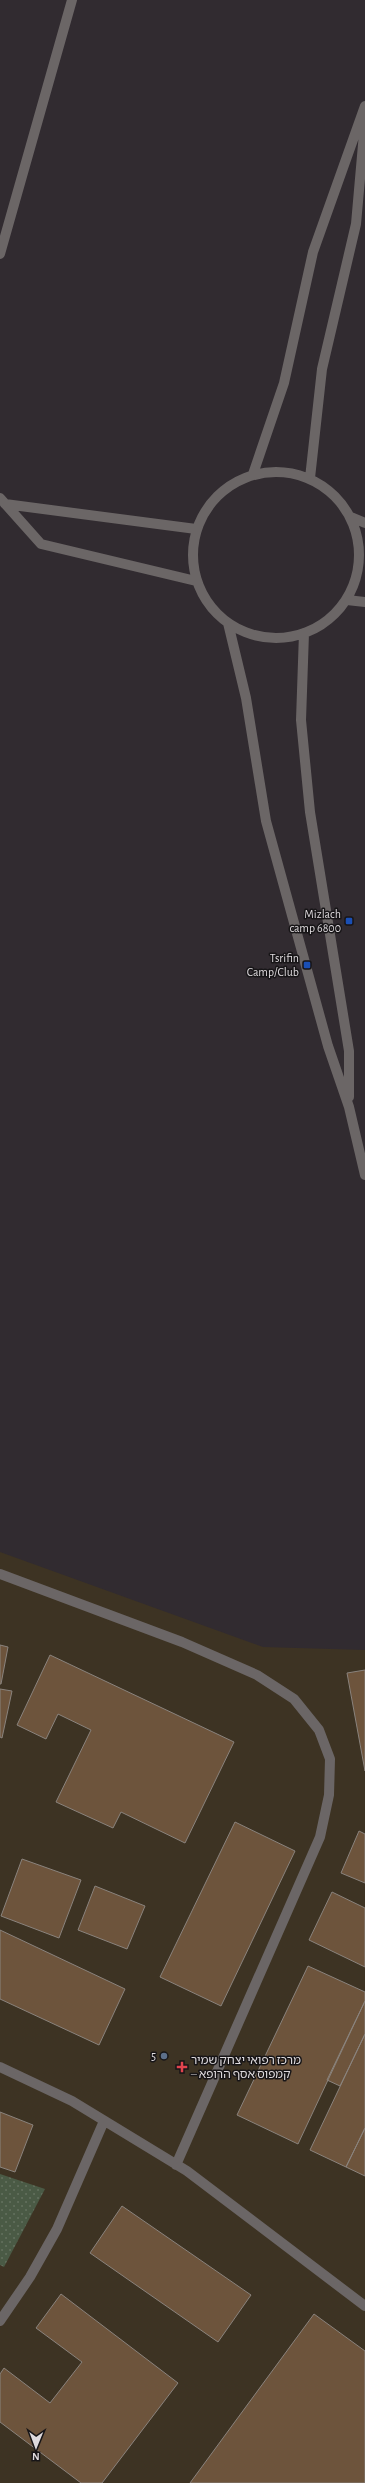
<svg xmlns="http://www.w3.org/2000/svg" width="365" height="2483" font-family="'Alegreya Sans','Noto Sans Hebrew',sans-serif">
	<style>
		.medical { fill: #3d3323 }
		.park { fill: url(#park-dots) }
		.building { fill: #6d543c; stroke: #8a837d }
		.lines { fill: none; stroke-linecap: round; stroke-linejoin: round }
		.minor { stroke: #6b6666; stroke-width: 10 }
		.transit-dot { fill: #1a4fb4; stroke: #171517; stroke-width: 1.5 }
		.service-dot { fill: #5c6f8a; stroke: #171517; stroke-width: 1.5 }
		.health-dot { fill: #e0444e; stroke: #171517; stroke-width: 1.5 }
		.labels { text-anchor: middle; stroke-width: 3; stroke-linejoin: round; paint-order: stroke }
		.poi-label { font-size: 12px; fill: #dedadd; stroke: #171517; text-anchor: end }
	</style>
	<defs>
		<pattern id="park-dots" width="8" height="8" patternUnits="userSpaceOnUse"><rect width="8" height="8" fill="#4a5a45"/><path d="M2 2h.1M6 6h.1" fill="none" stroke="#64715f" stroke-width="1.8" stroke-linecap="round"/></pattern>
	</defs>
	<rect width="100%" height="100%" fill="#312b30"/>
	<!-- medical -->
	<path class="medical" d="M0,1552L263,1647L365,1650V2483H0Z"/>
	<!-- park -->
	<path class="park" d="M0,2174L45,2189L4,2267L0,2265Z"/>
	<!-- building -->
	<path class="building" d="M0,1645L8,1647L1,1684H0Z
		M50,1655L234,1742L185,1843L121,1812L113,1828L56,1802L91,1730L58,1714L46,1739L17,1725Z
		M365,1670V1771L347,1673Z
		M0,1689L12,1691L2,1738L0,1737Z
		M235,1822L295,1851L221,2006L160,1977Z
		M359,1831L365,1834V1883L341,1873Z
		M22,1859L81,1880L59,1938L1,1916Z
		M95,1886L145,1906L127,1949L78,1930Z
		M332,1892L365,1908V1967L309,1940Z
		M0,1930L125,1989L99,2045L0,1999Z
		M308,1966L365,1992V2001L298,2144L237,2115Z
		M365,2001V2034L340,2086L327,2080Z
		M365,2034V2128L346,2167L310,2150Z
		M0,2112L33,2125L15,2172L0,2167Z
		M365,2128V2176L346,2167Z
		M122,2206L251,2295L218,2342L90,2253Z
		M61,2294L178,2383L102,2483H81L0,2422V2374L4,2368L50,2403L82,2362L36,2328Z
		M314,2314L365,2351V2483H190Z"/>
	<g class="lines">
		<!-- minor -->
		<path class="minor" d="M0,254L72,0
			M193 555a83 83 0 1 1 166 0a83 83 0 1 1-166 0Z
			M253,474L284,383L313,252L365,106
			M310,478L322,369L356,224L365,122
			M0,498L41,544L196,581
			M5,504L196,529
			M351,517L365,523
			M347,600L365,602
			M228,623L246,698L266,821L328,1046L349,1107L365,1175
			M304,633L301,720L310,812L349,1051V1097
			M0,1574L182,1642L257,1675L294,1699L319,1730L330,1759L329,1795L320,1837L176,2165
			M0,2067L72,2101L187,2171L365,2306
			M0,2321L30,2277L57,2229L104,2121"/>
	</g>
	<!-- markers -->
	<g class="transit-dot">
		<rect x="345" y="917" width="8" height="8" rx="2"/>
		<rect x="303" y="961" width="8" height="8" rx="2"/>
	</g>
	<circle class="service-dot" cx="164" cy="2056" r="4"/>
	<path class="health-dot" d="M180 2061h4v4h4v4h-4v4h-4v-4h-4v-4h4z"/>
	<g class="labels">
		<!-- poi labels -->
		<g class="poi-label">
			<text x="341" y="918">Mizlach<tspan x="341" dy="14">camp 6800</tspan></text>
			<text x="299" y="962">Tsrifin<tspan x="299" dy="14">Camp/Club</tspan></text>
			<text x="156" y="2060">5</text>
			<text x="191" y="2064" text-anchor="start">מרכז רפואי יצחק שמיר<tspan x="191" dy="14">– קמפוס אסף הרופא</tspan></text>
		</g>
	</g>
	<!-- north arrow -->
	<g transform="translate(36 2447) rotate(181)" stroke="#171517" stroke-width="3" paint-order="stroke">
	<path d="M0-3L7 15L0 10L-7 15Z" fill="#dedadd"/>
	<text y="-6" font-size="11" font-weight="bold" text-anchor="middle" fill="#dedadd">N</text>
	</g>
</svg>
